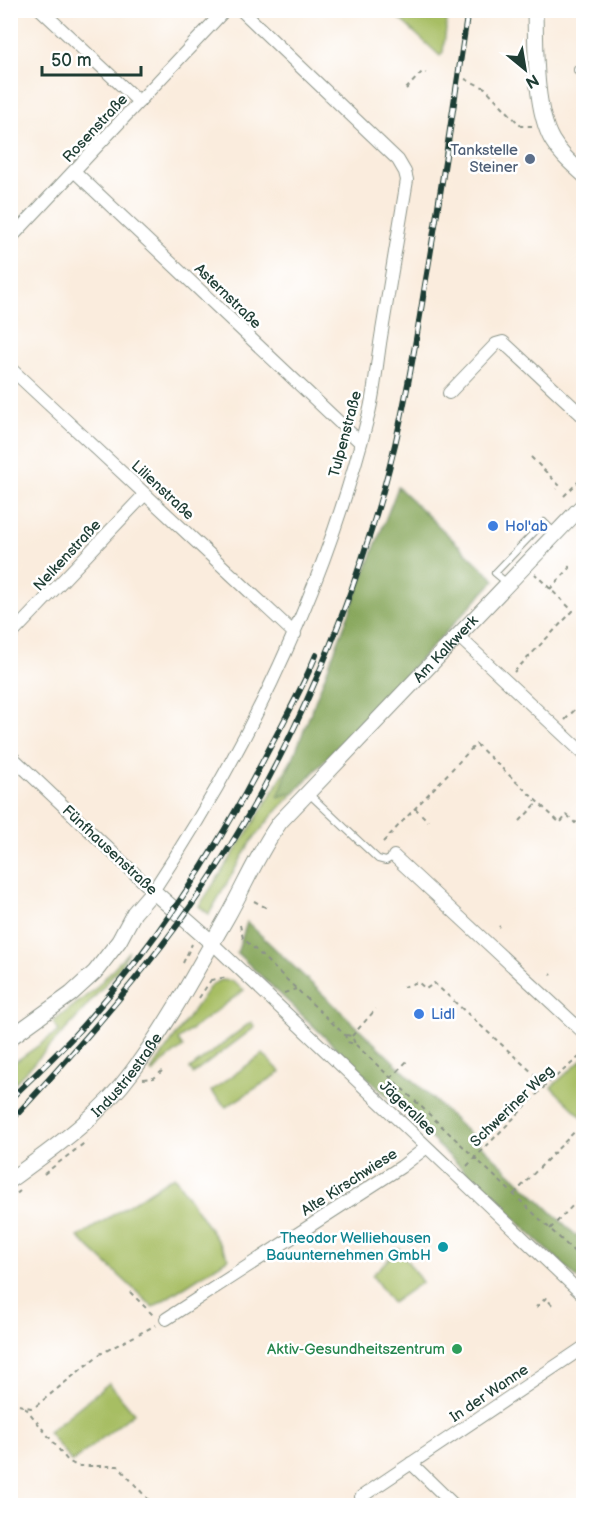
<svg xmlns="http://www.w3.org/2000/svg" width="594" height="1516" font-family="'Balsamiq Sans',sans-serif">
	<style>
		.green { fill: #a7be63; stroke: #637e4c; stroke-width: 1.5 }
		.forest { fill: #85a559; stroke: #527146; stroke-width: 1.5 }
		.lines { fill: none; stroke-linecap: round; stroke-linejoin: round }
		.service-casing { stroke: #8c9488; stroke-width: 8 }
		.minor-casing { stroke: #8c9488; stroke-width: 14 }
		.tertiary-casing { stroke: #8c9488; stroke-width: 17 }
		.path { stroke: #8c9488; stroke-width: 2; stroke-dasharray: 4.5 4.5; stroke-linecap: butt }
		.service { stroke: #fff; stroke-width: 6 }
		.minor { stroke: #fff; stroke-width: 12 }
		.tertiary { stroke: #fff; stroke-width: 15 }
		.rail-casing { stroke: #1f3d34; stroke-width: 6 }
		.rail { stroke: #fff; stroke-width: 4; stroke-dasharray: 11; stroke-linecap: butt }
		.service-dot { fill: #5c6f8a; stroke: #fff; stroke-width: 2 }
		.shop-dot { fill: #3f7fe0; stroke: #fff; stroke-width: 2 }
		.culture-dot { fill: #0f9aa8; stroke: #fff; stroke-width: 2 }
		.leisure-dot { fill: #2e9e5b; stroke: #fff; stroke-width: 2 }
		.labels { text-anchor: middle; stroke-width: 5; stroke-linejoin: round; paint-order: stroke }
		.street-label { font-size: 15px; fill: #1f3d34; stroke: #fff }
		.service-label { font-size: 15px; fill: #4e5e75; stroke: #fff; text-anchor: end }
		.shop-label { font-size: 15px; fill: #366cbe; stroke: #fff; text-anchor: start }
		.culture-label { font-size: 15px; fill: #0d838f; stroke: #fff; text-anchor: end }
		.leisure-label { font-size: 15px; fill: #27864d; stroke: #fff; text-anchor: end }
	</style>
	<rect width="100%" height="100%" fill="#fff"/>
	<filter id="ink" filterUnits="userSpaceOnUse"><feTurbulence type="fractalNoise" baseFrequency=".0167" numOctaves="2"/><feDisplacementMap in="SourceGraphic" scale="12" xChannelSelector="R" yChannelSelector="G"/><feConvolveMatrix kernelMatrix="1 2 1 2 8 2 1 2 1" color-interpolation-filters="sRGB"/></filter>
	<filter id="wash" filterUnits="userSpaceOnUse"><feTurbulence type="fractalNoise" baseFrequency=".008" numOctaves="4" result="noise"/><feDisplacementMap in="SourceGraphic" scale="24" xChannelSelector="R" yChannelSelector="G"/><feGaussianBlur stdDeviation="1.35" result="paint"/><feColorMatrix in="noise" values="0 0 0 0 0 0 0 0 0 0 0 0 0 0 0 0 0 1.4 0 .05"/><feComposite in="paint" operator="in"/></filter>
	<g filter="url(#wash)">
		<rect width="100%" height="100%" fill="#faecdd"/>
		<!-- green -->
		<path class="green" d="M443,11L448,13L443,52L440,56L391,11Z
			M293,758L279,796L295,792L272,816L250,843L209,914L199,906L253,824Z
			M129,951L120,967L74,1021L11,1087V1065L59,1031L53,1022L95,989Z
			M221,980L232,981L244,990L178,1040L183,1047L162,1063L153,1073L151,1071L211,985Z
			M251,1022L255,1027L193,1074L190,1069Z
			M263,1054L281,1072L226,1107L211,1091Z
			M583,1059V1118L551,1087Z
			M174,1176L229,1258L153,1307L78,1237Z
			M399,1249L422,1282L392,1303L372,1275Z
			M109,1383L134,1413L72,1462L48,1432Z"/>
		<!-- forest -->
		<path class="forest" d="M398,487L495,580L295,792L278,797Z
			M247,922L583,1242V1284L237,953Z"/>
	</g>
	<g filter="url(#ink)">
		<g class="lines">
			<defs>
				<path id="service" d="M507,583L495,573L544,522L555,533
					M308,793L378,859L386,861L394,856"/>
				<path id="minor" d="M41,10L139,102
					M580,70L584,67
					M74,171L360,442
					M10,239L225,10
					M10,368L295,634
					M449,393L496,344L503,342L584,417
					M10,636L145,494
					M458,636L584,754
					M10,755L153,891C250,745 326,584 369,413C375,388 377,362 381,337C390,285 398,232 407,180L405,172L398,160L241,10
					M394,856L583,1032
					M211,942L584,1296
					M166,1319L401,1167L427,1147
					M411,1463L455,1506
					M361,1497L584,1347"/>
				<g id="tertiary">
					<path d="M535,10C536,47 534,108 552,140C560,154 572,164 584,175"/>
					<path d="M10,1038L71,994L95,972L119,941L134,913L153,891L211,942"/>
					<path id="s1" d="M10,1180C54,1148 100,1116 132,1072C169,1023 197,969 227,917C245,885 259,851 280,822L584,504"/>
				</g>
			</defs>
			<!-- service casing -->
			<use href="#service" class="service-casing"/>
			<!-- minor casing -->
			<use href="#minor" class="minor-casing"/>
			<!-- tertiary casing -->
			<use href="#tertiary" class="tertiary-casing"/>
			<!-- path -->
			<path class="path" d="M448,10L450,11
				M465,79L485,88L521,126H532
				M406,89L422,72L426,73
				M531,457L560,486L557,489
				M564,496L584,476
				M550,589L570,568L568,566
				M514,672L573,611L535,574
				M565,720L584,700
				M415,808L428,821
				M520,821L538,802
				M383,842L476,744L560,823L567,815L575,823L584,815
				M254,901L267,908
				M240,925L243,938L345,1035L347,1042L355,1044L584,1261
				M499,927L500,926
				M183,963L192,944
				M551,975L552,974
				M211,980L228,977
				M403,987L418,982L426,989L434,983L546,1085
				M284,993L296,989
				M199,998L211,980L209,979
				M346,1035L352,1036L355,1044
				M352,1036L376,1009
				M391,1078L409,1059
				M143,1079L154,1078L162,1071
				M467,1166L546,1085L584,1053
				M44,1174L87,1141
				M514,1194L583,1123
				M10,1199L20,1191
				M550,1229L584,1194
				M130,1292L154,1316
				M536,1307L546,1298L554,1307
				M10,1403L31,1408L36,1406L100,1354L156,1325
				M25,1407L68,1461L77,1466H118L154,1506"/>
			<!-- service -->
			<use href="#service" class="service"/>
			<!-- minor -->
			<use href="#minor" class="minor"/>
			<!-- tertiary -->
			<use href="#tertiary" class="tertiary"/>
			<defs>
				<path id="rail" d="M10,1099C31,1079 52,1059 72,1038C150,952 214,856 267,753C284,721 302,689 316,655
					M10,1122C63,1065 115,1006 163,944C265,811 337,652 383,491C402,424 414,354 425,285C441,194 454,102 468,10"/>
			</defs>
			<!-- rail casing -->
			<use href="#rail" class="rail-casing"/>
			<!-- rail -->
			<use href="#rail" class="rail"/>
		</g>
	</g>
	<!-- markers -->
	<circle class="service-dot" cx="530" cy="159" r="6"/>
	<g class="shop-dot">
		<circle cx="493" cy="526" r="6"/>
		<circle cx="419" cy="1014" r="6"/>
	</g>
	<circle class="culture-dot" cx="443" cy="1247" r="6"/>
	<circle class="leisure-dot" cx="457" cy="1349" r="6"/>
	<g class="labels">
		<!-- street labels -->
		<g class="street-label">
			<text transform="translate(95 128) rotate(-47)" y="5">Rosenstraße</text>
			<text transform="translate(228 296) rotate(44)" y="5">Asternstraße</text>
			<text transform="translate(345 434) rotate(-75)" y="5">Tulpenstraße</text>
			<text transform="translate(163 490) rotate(43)" y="5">Lilienstraße</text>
			<text transform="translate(67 555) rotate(-47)" y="5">Nelkenstraße</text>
			<text dy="5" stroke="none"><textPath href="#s1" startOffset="694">Am Kalkwerk</textPath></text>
			<text transform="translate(110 850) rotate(43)" y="5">Fünfhausenstraße</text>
			<text dy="5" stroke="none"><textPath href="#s1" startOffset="158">Industriestraße</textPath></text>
			<text transform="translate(512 1106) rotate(-44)" y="5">Schweriner Weg</text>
			<text transform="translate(408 1108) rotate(44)" y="5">Jägerallee</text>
			<text transform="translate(349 1182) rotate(-33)" y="5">Alte Kirschwiese</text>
			<text transform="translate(489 1393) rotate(-34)" y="5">In der Wanne</text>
		</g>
		<!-- service labels -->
		<g class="service-label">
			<text x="518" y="155">Tankstelle<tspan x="518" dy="17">Steiner</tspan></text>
		</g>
		<!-- shop labels -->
		<g class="shop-label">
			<text x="505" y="531">Hol'ab</text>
			<text x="431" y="1019">Lidl</text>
		</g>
		<!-- culture labels -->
		<g class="culture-label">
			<text x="431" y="1243">Theodor Welliehausen<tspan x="431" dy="17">Bauunternehmen GmbH</tspan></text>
		</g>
		<!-- leisure labels -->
		<g class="leisure-label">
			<text x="445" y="1354">Aktiv-Gesundheitszentrum</text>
		</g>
	</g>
	<!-- margin -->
	<rect width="594" height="1516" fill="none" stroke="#fff" stroke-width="36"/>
	<!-- north arrow -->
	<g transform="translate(525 69) rotate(150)" stroke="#ffffff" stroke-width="4.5" paint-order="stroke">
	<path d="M0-4.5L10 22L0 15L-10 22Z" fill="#1f3d34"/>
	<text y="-9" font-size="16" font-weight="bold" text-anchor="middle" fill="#1f3d34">N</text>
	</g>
	<!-- scale -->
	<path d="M42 66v9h99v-9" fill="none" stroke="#1f3d34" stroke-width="3"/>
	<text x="51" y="66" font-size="18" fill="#1f3d34" stroke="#ffffff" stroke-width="4.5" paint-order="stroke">50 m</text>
</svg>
